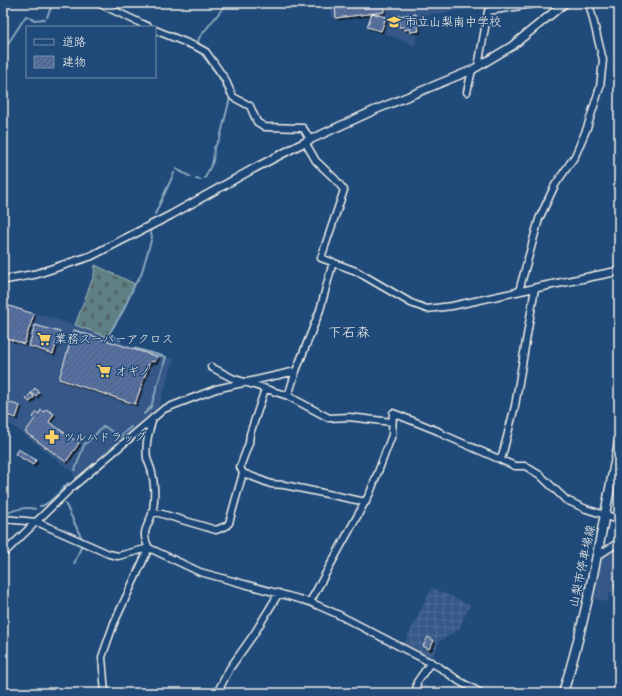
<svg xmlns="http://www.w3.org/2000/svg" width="622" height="696" font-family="Itim,'Klee One',sans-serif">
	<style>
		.built { fill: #345888 }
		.industrial { fill: url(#industrial-grid) }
		.cemetery { fill: url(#cemetery-stones); stroke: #a9b8b6 }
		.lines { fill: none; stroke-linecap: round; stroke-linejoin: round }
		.stream { stroke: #8aa7bd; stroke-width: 2 }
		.building { fill: url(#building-hatch); stroke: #f4f1e8; filter: url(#shadow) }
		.minor-casing { stroke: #f4f1e8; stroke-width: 9 }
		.tertiary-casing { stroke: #f4f1e8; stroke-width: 10 }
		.secondary-casing { stroke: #f4f1e8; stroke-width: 11 }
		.minor { stroke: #1f4a7a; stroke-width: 6 }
		.tertiary { stroke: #1f4a7a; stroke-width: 7 }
		.secondary { stroke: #1f4a7a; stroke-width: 8 }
		.labels { text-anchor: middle; stroke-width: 3; stroke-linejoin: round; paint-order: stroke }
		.poi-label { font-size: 12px; fill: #f4f1e8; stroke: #1f4a7a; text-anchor: start }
		.street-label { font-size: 12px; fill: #f4f1e8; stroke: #1f4a7a }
		.quarter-label { font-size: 14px; fill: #f4f1e8; stroke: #1f4a7a }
	</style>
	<defs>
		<pattern id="industrial-grid" width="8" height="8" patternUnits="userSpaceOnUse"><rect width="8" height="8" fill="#345888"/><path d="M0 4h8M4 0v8" fill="none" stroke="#527099"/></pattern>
		<pattern id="cemetery-stones" width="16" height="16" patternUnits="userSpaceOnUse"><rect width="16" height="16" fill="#5e8084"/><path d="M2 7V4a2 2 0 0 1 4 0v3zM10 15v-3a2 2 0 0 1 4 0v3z" fill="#556768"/></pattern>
		<pattern id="building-hatch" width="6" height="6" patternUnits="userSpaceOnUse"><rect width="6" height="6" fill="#5670a1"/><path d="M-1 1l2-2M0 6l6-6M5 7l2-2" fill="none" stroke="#505c74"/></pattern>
		<filter id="shadow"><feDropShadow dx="2" dy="2" stdDeviation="0" flood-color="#0009"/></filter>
	</defs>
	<rect width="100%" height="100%" fill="#1f4a7a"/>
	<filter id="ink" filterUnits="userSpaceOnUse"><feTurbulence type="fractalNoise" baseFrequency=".025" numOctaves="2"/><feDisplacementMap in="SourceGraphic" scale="8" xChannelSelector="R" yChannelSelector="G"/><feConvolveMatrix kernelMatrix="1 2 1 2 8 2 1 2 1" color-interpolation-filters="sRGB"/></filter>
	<g filter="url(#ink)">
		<!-- built -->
		<path class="built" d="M331,3H513L420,16L415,45L367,27L370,15L332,17Z
			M3,304L75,325L131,346L174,359L156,415L78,482L70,470L13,426L7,422L3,425Z
			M616,544L619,547V592H609L608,602L588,597L596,557Z
			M417,682L441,693H416Z"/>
		<!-- industrial -->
		<path class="industrial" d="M432,588L470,605L459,629L440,641L431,659L403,646Z"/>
		<!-- cemetery -->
		<path class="cemetery" d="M95,265L135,284L123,311L107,337L75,325L94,275Z"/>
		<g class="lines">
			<!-- stream -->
			<path class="stream" d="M47,17L53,3
				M200,45L198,42L199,38L227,3
				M3,51L26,16L34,20L45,19
				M201,53L219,77L227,94
				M176,169L191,177
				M205,178L213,161L214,148L220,138L230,98
				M196,179L201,180
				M155,214L174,173
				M120,340L109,334L123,311L135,284L141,275L152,237L150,230
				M134,348L166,357L151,407L144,414
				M75,470L84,445L104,426L119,437L131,427
				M65,503L82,539
				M40,506C49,506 62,489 68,483
				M3,516C11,510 26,506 35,509
				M74,564L82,545"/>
		</g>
		<!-- building -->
		<path class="building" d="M335,3H383L384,12L336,18Z
			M372,13L386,17L381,31L367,27Z
			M416,14L419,31L410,32V29L404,30L403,27H399L397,16Z
			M3,304L34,314L24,344L3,337Z
			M35,325L60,332L53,354L29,346Z
			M74,330L158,357L155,362L150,361L135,404L59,379Z
			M35,388L39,392L36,396L31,393Z
			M31,393L34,397L30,402L26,399Z
			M5,401L20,406L16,418L3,414Z
			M46,409L54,414L49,422L79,443L66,462L25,432L35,419L33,417L37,412L39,414L41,410L44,412Z
			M18,449L36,460L33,465L15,454Z
			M619,570V588L614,587Z
			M428,637L434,641L429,649L423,646Z"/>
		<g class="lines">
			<defs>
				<path id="minor" d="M98,3L149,27
					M155,30L197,47L206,52L225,79L233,97L250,106L257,122L265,127L303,128L310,139
					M478,67L488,11L540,3
					M467,92L472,70
					M305,142L316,161L335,179L344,190L321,258L356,271L411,303L427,309L452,306L535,288L515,406L501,460
					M519,291L539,219L555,185L575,156L587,128L600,87L603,60L589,3
					M211,367L232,378L288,396L329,418L349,417L392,422
					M288,396L296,371
					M153,418C149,431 145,444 147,458C148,462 150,466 151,469C155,483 155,496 153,510C150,526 139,530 149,548L200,572L310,602L337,614L439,667L459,681L481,693
					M243,473L271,484L284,485L366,502
					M152,511L216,530L226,526L229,523L243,473L240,467L249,443L250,434L265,389
					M3,519L37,522L109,554L118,556L149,548
					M3,554L70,489L164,409L216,389L296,371L320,310L333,262
					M596,557L616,544L619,547
					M310,602L370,493L392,435L393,413L438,431L444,435L515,466H525L540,475L566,500L586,509L605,515
					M105,693L102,657L114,623L149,548
					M217,693L230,668L254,634L279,593
					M416,693L417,682L431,662"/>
				<path id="tertiary" d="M3,280L36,274L91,256L171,215L253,169L305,142L375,110L472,70L512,46L565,3
					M535,288L619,271
					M605,515L619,520"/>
				<path id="secondary" d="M563,693C589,611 602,526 619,442"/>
			</defs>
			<!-- minor casing -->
			<use href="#minor" class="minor-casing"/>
			<!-- tertiary casing -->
			<use href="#tertiary" class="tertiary-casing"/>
			<!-- secondary casing -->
			<use href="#secondary" class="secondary-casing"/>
			<!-- minor -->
			<use href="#minor" class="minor"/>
			<!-- tertiary -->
			<use href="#tertiary" class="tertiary"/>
			<!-- secondary -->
			<use href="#secondary" class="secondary"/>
		</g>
	</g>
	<!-- icons -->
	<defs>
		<symbol id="school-bare" viewBox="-9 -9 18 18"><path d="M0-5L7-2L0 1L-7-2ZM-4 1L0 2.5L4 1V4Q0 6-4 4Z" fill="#ffd166" stroke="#1f4a7a" stroke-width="2.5" paint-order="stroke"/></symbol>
		<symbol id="supermarket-bare" viewBox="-9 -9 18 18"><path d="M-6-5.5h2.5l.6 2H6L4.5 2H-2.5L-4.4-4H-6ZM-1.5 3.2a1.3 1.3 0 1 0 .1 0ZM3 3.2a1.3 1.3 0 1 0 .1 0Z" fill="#ffd166" stroke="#1f4a7a" stroke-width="2.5" paint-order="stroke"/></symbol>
		<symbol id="pharmacy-bare" viewBox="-9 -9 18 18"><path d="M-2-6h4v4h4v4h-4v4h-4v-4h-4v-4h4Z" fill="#ffd166" stroke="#1f4a7a" stroke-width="2.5" paint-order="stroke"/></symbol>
	</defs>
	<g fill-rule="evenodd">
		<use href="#school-bare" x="384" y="12" width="20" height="20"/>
		<use href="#supermarket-bare" x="34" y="329" width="20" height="20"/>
		<use href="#supermarket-bare" x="94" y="361" width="20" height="20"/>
		<use href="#pharmacy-bare" x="42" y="427" width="20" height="20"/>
	</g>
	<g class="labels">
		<!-- poi labels -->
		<g class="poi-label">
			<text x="405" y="26">市立山梨南中学校</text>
			<text x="55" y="343">業務スーパーアクロス</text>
			<text x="115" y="375">オギノ</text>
			<text x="63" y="441">ツルハドラッグ</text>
		</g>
		<!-- street labels -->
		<g class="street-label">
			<text transform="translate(582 566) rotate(-78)" y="4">山梨市停車場線</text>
		</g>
		<!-- quarter labels -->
		<g class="quarter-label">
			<text x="349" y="337">下石森</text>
		</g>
	</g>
	<!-- margin -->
	<rect width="622" height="696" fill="none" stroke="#1f4a7a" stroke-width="16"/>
	<rect x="8" y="8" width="606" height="680" fill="none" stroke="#f4f1e8" stroke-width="1.5" filter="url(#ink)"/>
	<!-- legend -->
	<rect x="26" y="26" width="130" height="52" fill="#1f4a7a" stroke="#748da6"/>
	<rect x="34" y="39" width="20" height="6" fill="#1f4a7a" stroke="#748da6"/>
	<text x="62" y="46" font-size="12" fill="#f4f1e8">道路</text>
	<rect x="34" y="56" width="20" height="12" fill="url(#building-hatch)" stroke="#748da6"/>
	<text x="62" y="66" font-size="12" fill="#f4f1e8">建物</text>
</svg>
